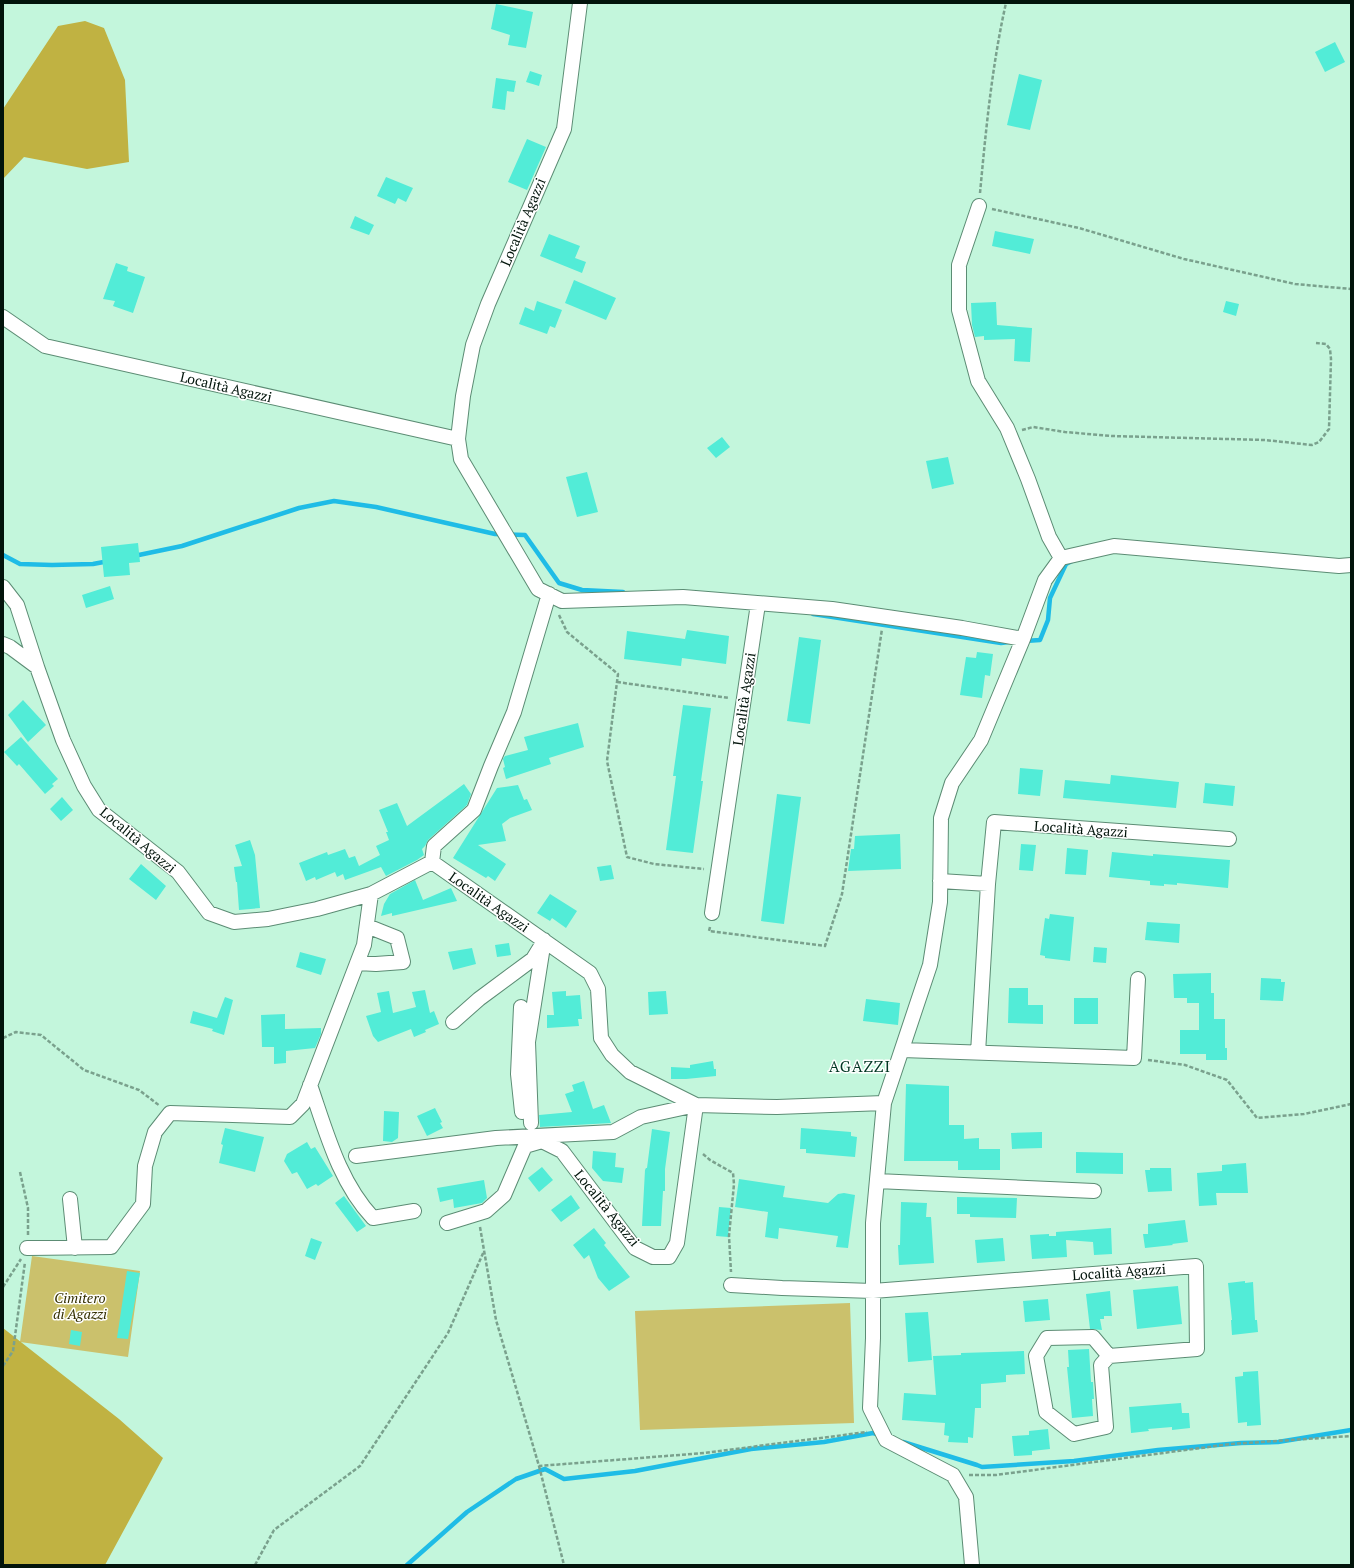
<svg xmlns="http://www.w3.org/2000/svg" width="1354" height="1568" font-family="'PT Serif',serif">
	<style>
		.green { fill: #cbc16c }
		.forest { fill: #c0b242 }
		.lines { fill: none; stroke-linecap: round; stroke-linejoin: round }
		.stream { stroke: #1fbce6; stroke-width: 4.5 }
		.building { fill: #52ecd7 }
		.minor-casing { stroke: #5c8c74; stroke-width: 16 }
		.path { stroke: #7aa18d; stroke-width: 2.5; stroke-dasharray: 4 2; stroke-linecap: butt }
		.minor { stroke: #fff; stroke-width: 14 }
		.labels { text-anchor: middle; stroke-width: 3; stroke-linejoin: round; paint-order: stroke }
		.street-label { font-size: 14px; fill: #02140b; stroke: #fff }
		.park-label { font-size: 14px; font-style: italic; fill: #342f00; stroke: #fff }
		.quarter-label { font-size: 16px; letter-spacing: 1px; fill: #013723; stroke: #fff }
	</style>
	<rect width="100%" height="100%" fill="#c3f6dc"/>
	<!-- green -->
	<path class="green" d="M32,1256L140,1271L128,1357L20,1342Z
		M850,1303L854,1423L640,1430L635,1311Z"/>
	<!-- forest -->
	<path class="forest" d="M85,21L104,28L125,80L129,162L87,169L24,157L3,179V109L58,26Z
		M3,1328L119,1419L163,1458L105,1565H3Z"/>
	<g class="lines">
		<!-- stream -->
		<path class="stream" d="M3,555L20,564L52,565L93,564L109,561
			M134,556L182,546L299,508L334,501L376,507L495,534L525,535L559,583L582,590L623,592
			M813,614L1001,643L1009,642
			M1025,641L1040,640L1048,620L1050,598L1066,564L1072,561
			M903,1442L977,1465L982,1467L1074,1461L1158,1450L1241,1443L1278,1442L1351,1430
			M407,1565L467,1512L516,1479L545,1469L564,1479L635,1471L751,1449L824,1442L873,1433L880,1435"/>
	</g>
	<!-- building -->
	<path class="building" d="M496,4L533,12L526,48L508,45L510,35L491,29Z
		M1335,42L1345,62L1325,72L1315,52Z
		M530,71L542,75L539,86L526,82Z
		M1019,74L1042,80L1030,130L1007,125Z
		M496,78L516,81L514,92L507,91L505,110L492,108Z
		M527,139L546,147L527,190L508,182Z
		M386,177L413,188L406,202L398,198L395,204L377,196Z
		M355,216L374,225L369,235L350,228Z
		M995,231L1034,239L1030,254L992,246Z
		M549,234L580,246L575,258L586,262L582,273L540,256Z
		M116,263L128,267L127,271L145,277L133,313L113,306L115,301L103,299Z
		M574,280L616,298L606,320L565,303Z
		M537,301L562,310L555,328L550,326L547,334L519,324L525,307L534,311Z
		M1226,301L1239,304L1236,316L1223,312Z
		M996,302L997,325L1032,328L1030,362L1014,361L1015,339L984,340V336L975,337L972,325L971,303Z
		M722,437L730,447L716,458L707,448Z
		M948,457L954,484L932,489L926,461Z
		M587,472L598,512L577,517L566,477Z
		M138,543L140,562L129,563L130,575L104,577L101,547Z
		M110,586L114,599L86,608L82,595Z
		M687,630L729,636L726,664L682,658L681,666L624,659L627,631L685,639Z
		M799,637L821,640L810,724L787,721Z
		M977,652L993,654L990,676L985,675L982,698L960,695L966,657L976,658Z
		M23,700L46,725L28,742L8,715Z
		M683,705L711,708L701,781H703L693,853L666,850L676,776H673Z
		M578,723L584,747L549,758L551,764L506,779L503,768L505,767L503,759L505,756L528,750L524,737Z
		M21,737L58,779L52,784L54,786L45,794L19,764L17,766L4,752Z
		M1020,768L1043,770L1040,796L1018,794Z
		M1111,775L1179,782L1176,808L1063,798L1065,780L1110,784Z
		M1205,783L1235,786L1233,806L1203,803Z
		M464,784L471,794L467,805L428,840L425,846L422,849L424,855L417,860L386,876L381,867L345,880L343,874L337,877L335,872L316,880L315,877L306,881L299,863L327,852L328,855L345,849L349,858L355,856L359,866L380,855L376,846L389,840L386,832H388L379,810L397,803L407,826Z
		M518,785L524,800L527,799L532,810L510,818L502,824L506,841L478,845L506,864L495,881L488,876L486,878L453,858L497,788Z
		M777,794L801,797L784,924L761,921Z
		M62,797L73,810L61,821L50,809Z
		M900,834L901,869L848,871L851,849H854L855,836Z
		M250,840L255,855L260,908L239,910L237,882H236L234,867L242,866L235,845Z
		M1021,844L1036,845L1033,871L1019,870Z
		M1067,848L1088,850L1086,875L1065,874Z
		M1112,852L1153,856V854L1230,860L1228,888L1177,883V885L1164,884V886L1150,885V881L1109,877Z
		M141,864L166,886L156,900L129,879Z
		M611,865L614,879L600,881L597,867Z
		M415,880L423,900L451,888L457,901L392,916V913L381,916L384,904L390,894Z
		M550,894L577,911L566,928L552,918L550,921L537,913Z
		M1050,914L1074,917L1070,961L1045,958V956L1040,955L1045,918L1049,919Z
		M1147,922L1180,924L1179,943L1145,940Z
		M509,943L511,955L497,957L495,945Z
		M1094,947L1107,948L1106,963L1093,962Z
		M472,948L476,964L453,970L448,952Z
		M300,952L326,959L321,975L296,967Z
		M1211,973V993H1214V1019H1225V1048H1227V1060H1206V1054H1180V1030H1199V1003H1187V998H1174L1173,974Z
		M1261,978L1281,979V982H1285L1283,1001L1260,1000Z
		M1009,988H1028V1005H1043V1024L1008,1023Z
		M425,990L430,1013L434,1011L439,1024L425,1030L426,1032L414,1037L411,1029L378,1042L373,1036L366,1016L381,1012L377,993L389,991L393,1013L416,1007L412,992Z
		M566,991V996L580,995L582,1019H578L579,1026L547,1028V1015H554L552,992Z
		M666,991L668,1014L649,1015L648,992Z
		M225,997L233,1000L224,1035L212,1031L213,1029L190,1023L193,1011L217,1018Z
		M1074,998H1098V1024H1074Z
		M866,999L900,1003L898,1025L863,1021Z
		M285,1014V1029L321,1028V1034L315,1048L286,1051V1063L274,1064V1047H262L261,1015Z
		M713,1061L714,1069H716V1076L686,1079H671V1067L690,1068V1065Z
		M584,1081L593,1109L604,1105L611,1123L540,1127L539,1115L572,1112L565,1094L574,1091L572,1085Z
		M906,1084L949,1086V1125H964V1139L979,1138V1149H1000V1170H958V1161H904Z
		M435,1108L442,1122L440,1123L443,1128L427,1136L417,1116Z
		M384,1111L399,1112L398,1138L392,1142L383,1141Z
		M225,1128L264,1137L255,1172L219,1163L223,1145L221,1144Z
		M801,1128L851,1132V1136L857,1137L855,1157L806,1153V1149H800Z
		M652,1129L670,1132L665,1169V1191H663L661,1226H642L645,1170L646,1168H647Z
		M1042,1132V1148L1012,1149L1011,1133Z
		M307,1142L311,1149L315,1147L333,1176L318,1186L316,1184L307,1189L297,1172L292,1174L284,1161L287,1154Z
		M593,1151L616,1153L615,1167L624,1168L622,1183L603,1181L592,1168Z
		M1076,1152L1123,1153V1174L1076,1173Z
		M1246,1163L1248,1193H1216L1217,1205L1199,1206L1197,1173L1222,1171V1165Z
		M542,1167L553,1180L539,1192L528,1178Z
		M1150,1168H1171L1172,1191L1148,1192L1145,1170H1150Z
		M739,1179L785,1186L783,1197L828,1203L838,1194L844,1193L855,1195L848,1248L836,1247L838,1236L779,1228L778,1239L765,1237L768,1212L735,1207Z
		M484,1180L487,1198L482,1203L454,1208L453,1199L440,1202L437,1188Z
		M571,1195L580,1208L561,1222L551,1210Z
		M344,1196L366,1226L357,1232L335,1203Z
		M957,1197L1017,1198L1016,1218L970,1217V1214H957Z
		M901,1202L927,1203L926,1217H931L934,1263L899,1265L898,1245H900Z
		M719,1207L731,1208L728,1237L716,1236Z
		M1185,1220L1188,1242L1172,1244L1173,1245L1145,1248L1143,1234H1148V1224Z
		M594,1228L606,1243L604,1245L630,1277L609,1291L598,1278L589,1255L584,1259L573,1245Z
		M1111,1228L1112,1254L1094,1255L1093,1242L1066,1240L1067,1257L1032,1259L1030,1235L1049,1234V1236H1056V1232Z
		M311,1238L322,1242L315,1260L305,1256Z
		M1003,1238L1005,1261L977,1263L975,1240Z
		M127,1271L140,1273L128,1339L117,1338Z
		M1245,1281V1283L1253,1282L1255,1320H1257L1258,1332L1232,1335L1231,1320H1232L1228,1283Z
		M1178,1286L1182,1324L1137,1329L1133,1290Z
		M1110,1291L1112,1316H1104V1319H1100L1102,1330L1090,1329L1086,1294Z
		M1048,1299L1050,1320L1025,1322L1023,1301Z
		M928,1312L932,1360L908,1362L905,1313Z
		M71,1330L82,1332L80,1346L69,1344Z
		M1089,1349L1091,1382H1093L1094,1399H1092L1093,1416L1072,1418L1067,1367H1069L1068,1350Z
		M1024,1351L1025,1374L1006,1375V1382L981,1384V1408H975L973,1438L968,1437V1443L948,1442L949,1436L944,1435L945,1423L902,1420L904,1393L936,1395L933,1356L961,1355V1353Z
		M1258,1371L1261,1425L1247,1426V1422L1238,1423L1235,1377L1243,1376V1372Z
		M1181,1403L1182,1413H1189L1190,1428L1172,1430V1427L1148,1429L1149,1431L1131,1433L1129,1407Z
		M1048,1429L1050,1449L1032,1451V1455L1014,1456L1012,1436L1029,1435V1431Z"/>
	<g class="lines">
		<defs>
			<path id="minor" d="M580,3L564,129L488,304L473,345L463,396L458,439L461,459L538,589L562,601L683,597L832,609L962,628L1023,639
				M979,206L959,265V310L978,381L1007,428L1028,479L1049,537L1061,558
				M3,317L45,346L458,439
				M3,587L17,605L37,667
				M3,644L10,647L37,667L63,740L84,786L99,810L178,872L209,913L234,922L268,919L317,909L371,894L432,862L434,846L474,810L491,766L514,712L549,594
				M432,862L590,973L598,989L601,1038L612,1055L630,1072L696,1105L777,1107L884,1103
				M940,881L988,884L994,822L1229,839
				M712,913L758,604
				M357,963L376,964L403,962L397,938L367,926
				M521,1007L518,1074L522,1112
				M453,1022L479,999L533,959L541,946
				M902,1050L1134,1058L1138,979
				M978,1053L988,884
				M310,1085C326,1131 339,1182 373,1218L414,1211
				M531,1123L528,1042L544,940
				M356,1156L496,1138L613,1132L641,1117L696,1105L677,1243L669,1257H653L635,1248L562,1151L542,1141L525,1146L504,1195L486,1211L447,1223
				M877,1181L1094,1191
				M70,1199L75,1248
				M27,1248L111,1247L143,1204L145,1166L155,1132L170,1113L290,1117L303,1104L364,945L371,894
				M731,1285L782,1288L873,1291L1196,1266L1197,1349L1109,1356
				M1093,1337L1109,1356L1101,1365L1106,1427L1074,1434L1046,1412L1036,1356L1047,1338Z
				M972,1565L966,1497L953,1475L886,1440L870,1408L873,1338V1223L884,1103L930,965L940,902L941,818L952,783L981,740L1023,639L1045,580L1061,558L1114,546L1339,566L1351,565"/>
		</defs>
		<!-- minor casing -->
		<use href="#minor" class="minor-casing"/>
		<!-- path -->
		<path class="path" d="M980,193C986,129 992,65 1006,3
			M992,209L1079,228L1184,259L1295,284L1351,289
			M1022,430L1033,427L1065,432L1112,436L1265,440L1312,445L1319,442L1329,429L1331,359L1330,349L1326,344L1316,343
			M559,615L567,632L618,674L607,761L627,857L654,864L704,869
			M617,682L729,698
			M710,927L709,931L825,946L842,894L882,629
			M3,1038L16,1032L41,1035L84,1070L139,1090L160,1106
			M1148,1060L1185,1065L1227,1080L1257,1118L1304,1114L1351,1104
			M703,1154L710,1160L733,1173L734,1184L729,1236L731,1272
			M20,1172L28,1208V1235
			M480,1227L496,1320L539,1466L704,1453L867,1432
			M3,1287L21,1259
			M3,1366L13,1351L25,1262
			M539,1466L564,1565
			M969,1475H996L1231,1444L1351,1436
			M255,1565L274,1530L360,1466L448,1333L484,1251"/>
		<!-- minor -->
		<use href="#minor" class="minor"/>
	</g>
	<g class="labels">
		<!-- street labels -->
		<g class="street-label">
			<text transform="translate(523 222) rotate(-67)" y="5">Località Agazzi</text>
			<text transform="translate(226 387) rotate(13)" y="5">Località Agazzi</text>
			<text transform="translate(744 699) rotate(-82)" y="5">Località Agazzi</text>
			<text transform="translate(1081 829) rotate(4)" y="5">Località Agazzi</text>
			<text transform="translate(138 840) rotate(40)" y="5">Località Agazzi</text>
			<text transform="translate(489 902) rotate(35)" y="5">Località Agazzi</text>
			<text transform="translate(607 1208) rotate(51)" y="5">Località Agazzi</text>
			<text transform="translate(1119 1272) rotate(-4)" y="5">Località Agazzi</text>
		</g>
		<!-- park labels -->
		<g class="park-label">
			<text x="80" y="1303">Cimitero<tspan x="80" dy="16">di Agazzi</tspan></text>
		</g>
		<!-- quarter labels -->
		<g class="quarter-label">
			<text x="860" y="1072">AGAZZI</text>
		</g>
	</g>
	<!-- border -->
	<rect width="1354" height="1568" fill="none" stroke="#02140b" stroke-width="8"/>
</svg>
